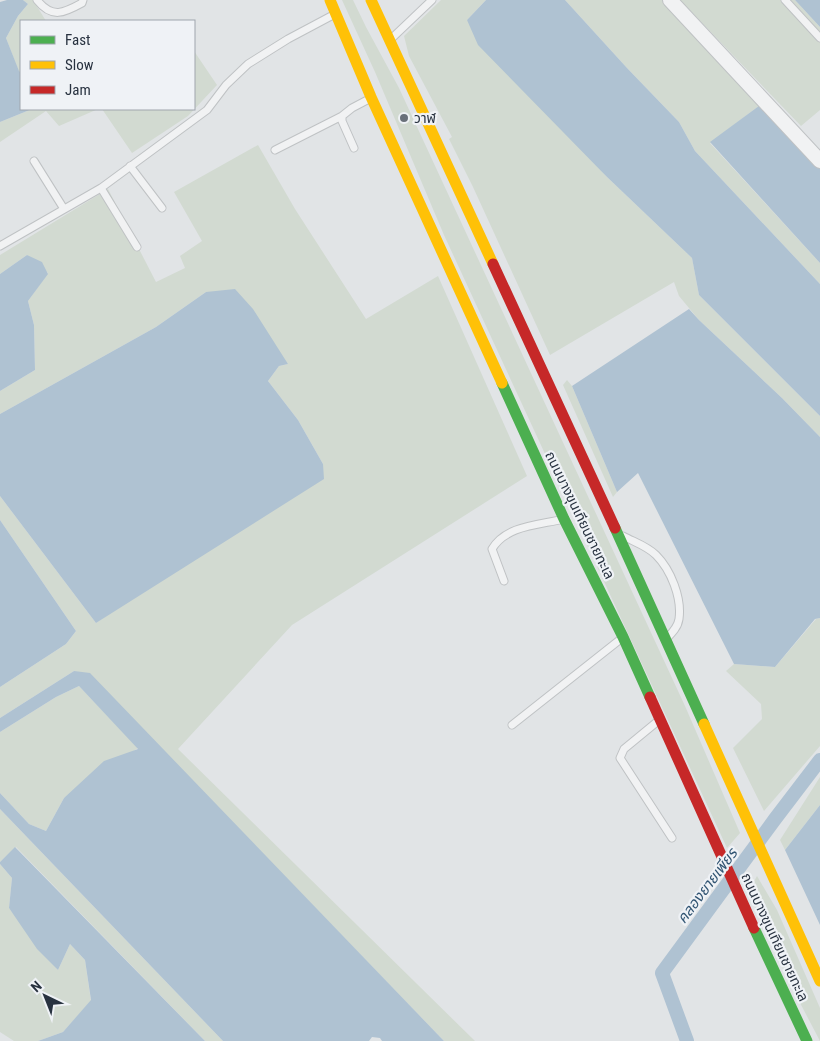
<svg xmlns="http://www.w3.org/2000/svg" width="820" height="1041" font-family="'Roboto Condensed','Noto Sans Thai',sans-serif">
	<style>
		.green { fill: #d2dad1 }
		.water { fill: #afc2d2 }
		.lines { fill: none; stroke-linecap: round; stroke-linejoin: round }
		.canal { stroke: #afc2d2; stroke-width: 14 }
		.lane-casing { stroke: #bfc2c4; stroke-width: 9 }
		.street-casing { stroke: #bfc2c4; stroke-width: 16 }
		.lane { stroke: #f1f2f3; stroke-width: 7 }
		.street { stroke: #f1f2f3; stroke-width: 14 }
		.fast { stroke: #4caf50; stroke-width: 11 }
		.slow { stroke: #ffc107; stroke-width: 11 }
		.jam { stroke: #c62828; stroke-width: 11 }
		.poi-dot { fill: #69707a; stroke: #eff2f6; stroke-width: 2 }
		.labels { text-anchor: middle; stroke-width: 4.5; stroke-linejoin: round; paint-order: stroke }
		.poi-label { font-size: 14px; fill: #283240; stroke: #eff2f6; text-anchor: start }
		.street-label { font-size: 14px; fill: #283240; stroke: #eff2f6 }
		.water-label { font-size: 15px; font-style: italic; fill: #325573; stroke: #eff2f6 }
	</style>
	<rect width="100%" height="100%" fill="#e1e4e6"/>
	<!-- green -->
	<path class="green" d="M23,0H33L46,21H21V73L19,72L6,38L18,16L28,4Z
		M342,0H353L366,27L399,88L685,706L740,833L727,848L444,235L375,72Z
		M441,0H486L467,20L607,177L692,258L699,295L820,416V437L782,398L699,320L679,296L674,282L550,355L473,187L449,139L452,137L409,56L404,36Z
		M565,0H664L763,103L710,143L820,263V284L695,151L679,122L627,68Z
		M680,0H795L820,27V110L801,126Z
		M194,51L217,85L188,116L132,153L102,109H194Z
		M32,109H98L59,126L46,111L0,142V122Z
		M258,145L295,209L366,319L438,276L527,476L292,625L178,749L475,1041H444L241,831L74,671L0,718V687L66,644L76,631L0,520V496L96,623L323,464L298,420L268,381L279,366L288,364L206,292L156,327L0,414V391L35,370L34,325L28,301L48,273L27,255L0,274V255L108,189L156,282L185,268L180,256L202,241L174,192Z
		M567,380L572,386L617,492L613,497L563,385Z
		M820,618V746L764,811L733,748L762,719L761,704L726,671L734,664L775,667L816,619Z
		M79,686L138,748L64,798L46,831L29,824L0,793V732L56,697Z
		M820,777V805L785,850L780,840Z
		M0,809L223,1041H205L16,847L0,862Z
		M0,864L12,878L9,908L58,970L70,944L85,960L91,1001L63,1032L38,1041H14L0,1032Z
		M757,876L777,910L820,1008V1041L788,980L748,892Z"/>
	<!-- water -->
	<path class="water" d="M7,0H23L28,4L18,16L6,38L19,71L21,73V109H32L0,122V2Z
		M486,0H565L627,68L679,122L695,151L820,284V416L699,295L692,258L607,177L478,45L467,20Z
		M795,0H820V27Z
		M763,103L820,166V263L710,142Z
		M27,255L42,262L48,274L28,301L34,325L35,370L0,391V274Z
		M235,289L253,309L288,364L279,366L268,381L298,420L323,464L324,479L96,623L0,496V414L156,327L206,292Z
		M689,309L699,320L782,398L820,437V618L815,619L775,667L734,664L638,473L617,492L572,386Z
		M0,520L76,631L66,644L0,687Z
		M74,671L90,673L444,1041H382L380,1038L372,1037L369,1041H223L0,809V793L29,824L46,831L64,798L104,761L138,749L79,686L56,697L0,732V718Z
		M820,805V925L785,850Z
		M15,847L205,1041H38L63,1032L91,1000L85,960L70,944L58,970L37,949L9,908L12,878L0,864V862Z"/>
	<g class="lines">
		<!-- canal -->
		<path class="canal" d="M687,1041L662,973L775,819L820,760"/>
		<defs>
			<path id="lane" d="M37,0C52,19 64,13 82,3L83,0
				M785,0L820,38
				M391,39L432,0
				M354,148L342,121V116L352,108L371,98
				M275,150L342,116
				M34,161L64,209
				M130,166L162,208
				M0,246L101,188
				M137,247L101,188L207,110L226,85L248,64L288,39L335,14
				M623,536C634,542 647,546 656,555C671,570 682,598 679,619C678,627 672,633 667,638
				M504,581L492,549C506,525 540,525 564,519
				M658,721L624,749L620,758L672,838
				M512,725L622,638"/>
			<path id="street" d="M670,0L820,161"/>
		</defs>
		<!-- lane casing -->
		<use href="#lane" class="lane-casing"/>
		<!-- street casing -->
		<use href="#street" class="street-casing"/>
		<!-- lane -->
		<use href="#lane" class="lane"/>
		<!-- street -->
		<use href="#street" class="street"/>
		<!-- fast -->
		<path class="fast" d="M502,383L564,519L623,637L650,697
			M615,528L704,724
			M754,928L807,1041"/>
		<!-- slow -->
		<path class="slow" d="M330,0L371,97L502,383
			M371,0L493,264
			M704,724L820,981"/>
		<!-- jam -->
		<path class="jam" d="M493,264L615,528
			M650,697L754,928"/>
	</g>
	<!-- markers -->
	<circle class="poi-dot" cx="404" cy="118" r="5"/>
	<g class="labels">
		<!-- poi labels -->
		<g class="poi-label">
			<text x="414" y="123">วาฬ</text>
		</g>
		<!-- street labels -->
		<g class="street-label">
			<text transform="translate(580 515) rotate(64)" y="5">ถนนบางขุนเทียนชายทะเล</text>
			<text transform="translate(775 937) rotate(65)" y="5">ถนนบางขุนเทียนชายทะเล</text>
		</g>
		<!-- water labels -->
		<g class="water-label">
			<text transform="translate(707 886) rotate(-53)" y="5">คลองยายเพียร</text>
		</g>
	</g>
	<!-- legend -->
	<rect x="20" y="20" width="175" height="90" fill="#eff2f6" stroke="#9fa5ad"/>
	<rect x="30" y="36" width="25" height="8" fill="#4caf50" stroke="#9fa5ad"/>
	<text x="65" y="45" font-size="15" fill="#283240">Fast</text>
	<rect x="30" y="61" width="25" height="8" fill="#ffc107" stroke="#9fa5ad"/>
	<text x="65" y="70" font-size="15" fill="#283240">Slow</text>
	<rect x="30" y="86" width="25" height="8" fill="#c62828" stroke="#9fa5ad"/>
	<text x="65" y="95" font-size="15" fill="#283240">Jam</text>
	<!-- north arrow -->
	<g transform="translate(45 996) rotate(317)" stroke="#eff2f6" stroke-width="4" paint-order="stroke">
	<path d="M0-4L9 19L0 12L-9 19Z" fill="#283240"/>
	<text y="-8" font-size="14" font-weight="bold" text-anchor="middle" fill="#283240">N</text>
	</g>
</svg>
